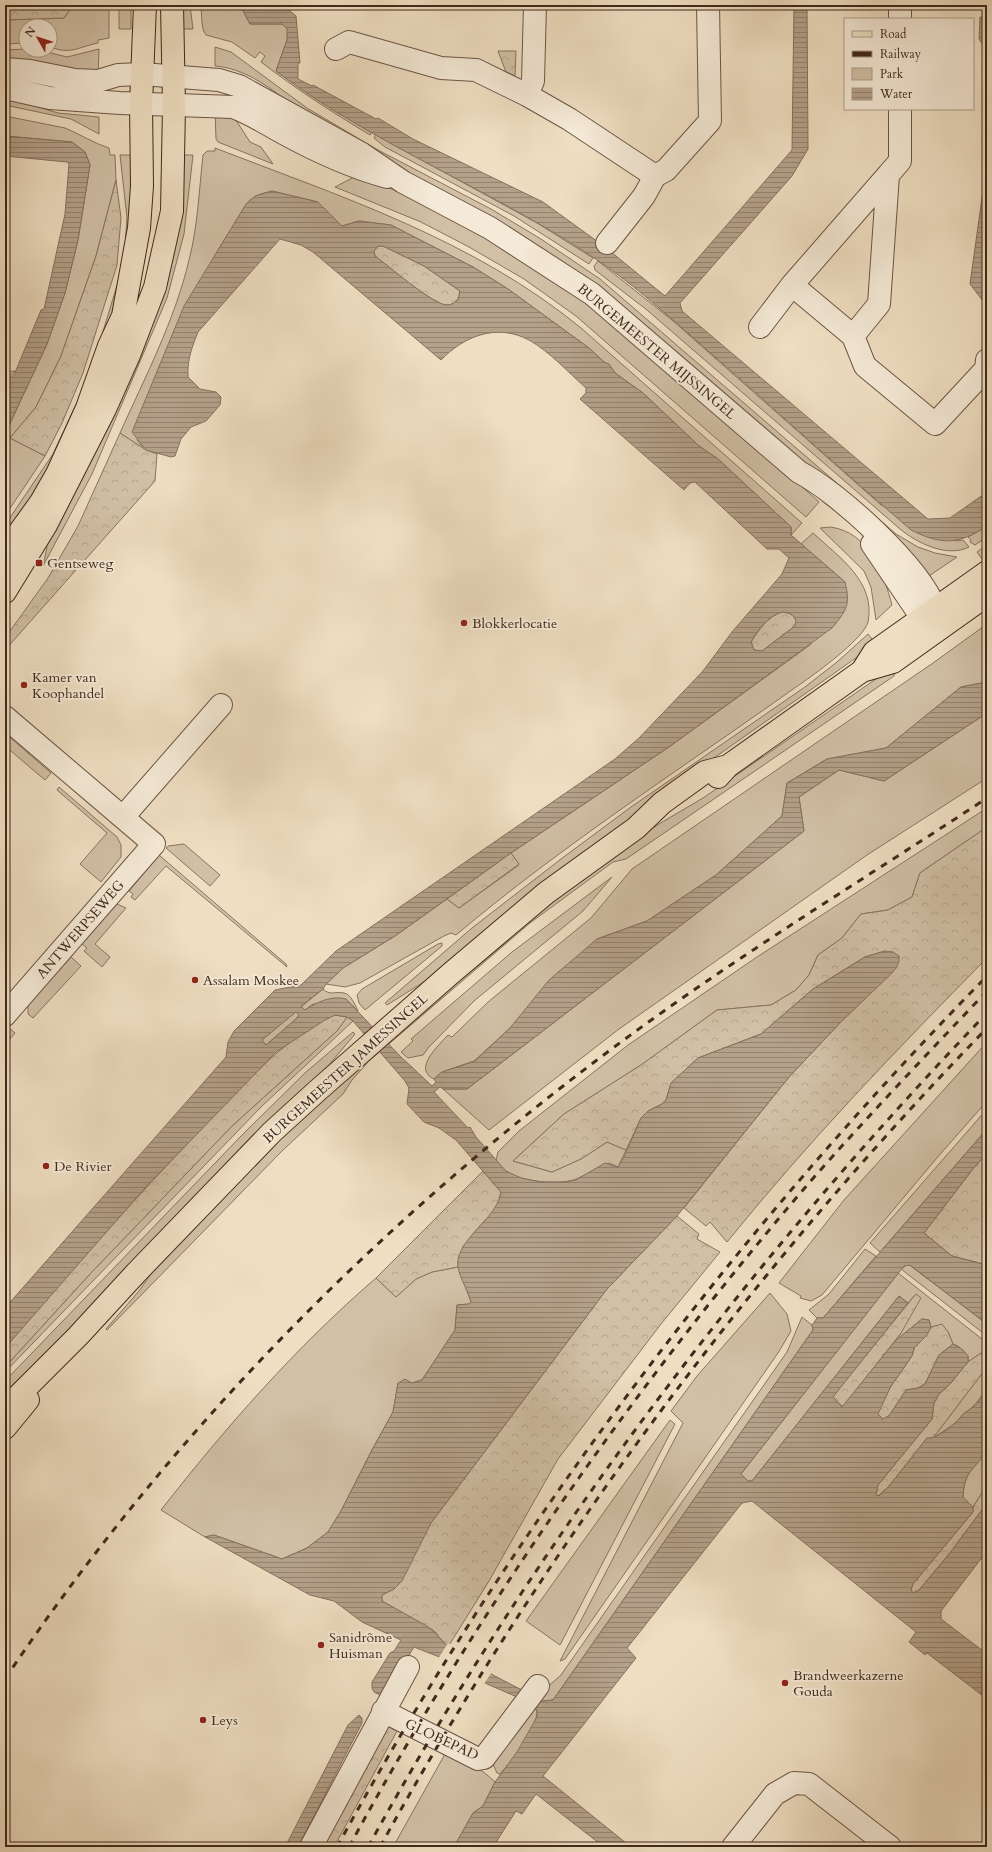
<svg xmlns="http://www.w3.org/2000/svg" width="992" height="1852" font-family="Cardo,serif">
	<style>
		.green { fill: #d1c0a6; stroke: #887461 }
		.forest { fill: url(#forest-crowns); stroke: #887461 }
		.water { fill: url(#water-rules); stroke: #86715e; fill-rule: evenodd }
		.pier { fill: #efdfc2 }
		.lines { fill: none; stroke-linecap: round; stroke-linejoin: round }
		.minor-casing { stroke: #6c5646; stroke-width: 24 }
		.major-casing { stroke: #40291c; stroke-width: 24 }
		.minor { stroke: #f5ead7; stroke-width: 22 }
		.major { stroke: #efdfc2; stroke-width: 22 }
		.rail { stroke: #40291c; stroke-width: 3; stroke-dasharray: 7 7; stroke-linecap: butt }
		.poi-dot { fill: #8f2418; stroke: #f5ead7; stroke-width: 1.5 }
		.labels { text-anchor: middle; stroke-width: 4; stroke-linejoin: round; paint-order: stroke }
		.street-label { font-size: 14px; fill: #40291c; stroke: #f5ead7 }
		.poi-label { font-size: 14px; fill: #40291c; stroke: #f5ead7; text-anchor: start }
	</style>
	<defs>
		<pattern id="forest-crowns" width="20" height="18" patternUnits="userSpaceOnUse"><rect width="20" height="18" fill="#d1c0a6"/><path d="M2 6a3 3 0 1 1 6 0M12 15a3 3 0 1 1 6 0" fill="none" stroke="#b4a58e"/></pattern>
		<pattern id="water-rules" width="6" height="5" patternUnits="userSpaceOnUse"><rect width="6" height="5" fill="#b4a18a"/><path d="M0 2.5h6" fill="none" stroke="#948370"/></pattern>
	</defs>
	<rect width="100%" height="100%" fill="#efdfc2"/>
	<filter id="stains"><feTurbulence type="fractalNoise" baseFrequency=".005" numOctaves="4"/><feColorMatrix values="0 0 0 0 .2 0 0 0 0 .09 0 0 0 0 .02 0 0 0 .5 -.17"/></filter>
	<radialGradient id="worn" r=".72"><stop offset=".6" stop-color="#630" stop-opacity="0"/><stop offset="1" stop-color="#630" stop-opacity=".3"/></radialGradient>
	<!-- green -->
	<path class="green" d="M73,5H109V38L98,40V43C78,47 71,55 50,47V26H26V43L5,44V20L64,18Z
		M119,5H131V29H119Z
		M181,5H190L193,29H181Z
		M200,5H240L250,24H282L288,29L287,40L276,71L323,103L371,132L370,135C332,112 296,89 261,62L265,56L260,52L255,58L232,42L206,35C200,28 203,14 200,5Z
		M215,47L231,52L307,108L378,150L491,209L541,239L600,279L896,534L918,547L935,553L957,557L929,576L895,543L707,381L312,120C283,99 253,69 215,66Z
		M26,49L39,50L67,57L99,49L98,76L5,65V50Z
		M5,97L58,113L99,117V134L71,119L5,105Z
		M215,109L234,117L250,142L261,147L273,164L218,142L216,139Z
		M5,116L65,128C80,134 93,143 109,148L110,155H115L116,180L96,256L61,356L36,407L10,438L45,456L5,516V434L47,344L65,293L78,240L90,165L85,152L72,142L5,136Z
		M376,135L537,223L593,258L589,264L514,216L385,147L374,138Z
		M215,148C342,197 474,240 581,328L802,523L791,535V527L718,459L699,446L643,393L615,373L608,364L604,362L589,348L508,289L473,267L391,225L359,221L342,226L318,202L272,191L261,194L250,200L221,245L137,440L144,449L120,433C145,377 175,320 189,260C198,226 199,190 203,155L207,151H215Z
		M120,155H133L130,221L115,309L67,444L5,538V525L53,454L87,381L98,348L121,272L125,246L127,218Z
		M182,155H193L184,234L167,298L92,474L43,566L47,547L40,545L138,347Z
		M356,176L366,177L461,221L563,283L688,385L819,502L806,517L576,316L524,279L469,247L421,222L335,187Z
		M598,261L672,320L881,505L956,541L963,540L969,547C947,558 917,543 900,529L647,310L595,270L594,266Z
		M15,371L7,380L5,386V372Z
		M987,526V537L975,545L970,542L971,540L968,537Z
		M830,527C869,532 883,572 892,605L876,620L871,587L864,571L820,528Z
		M813,533C839,557 876,582 868,622C864,639 811,677 796,687C681,769 564,844 456,935L451,933L444,936L360,983L345,987L326,984L343,968L395,936L447,899L459,908L519,865L511,853L669,747L810,645L845,582L801,544Z
		M987,545V566L977,552Z
		M987,624V682L961,687L886,748L827,759L787,783L782,816L716,875L647,921L597,939L510,1028L474,1061L442,1072L434,1079C412,1069 439,1045 448,1035L452,1037L488,1002L591,918L632,869L933,663Z
		M868,634L875,643L870,648L684,779L427,980L387,1005L385,1003L472,928L561,859L631,807L805,687L837,662Z
		M892,668L895,672L894,676L626,859L613,862L530,923L369,1061L352,1080L343,1094L282,1151L107,1330L106,1329L139,1291L158,1264L313,1106L507,937L609,858L659,824L703,798Z
		M987,713V778L867,855L619,1029L489,1130L443,1089H467L804,831L799,797L839,770L884,781Z
		M5,733L51,773L45,780L5,746Z
		M59,787L117,837L121,845V857L101,882L80,864L107,833L57,790Z
		M987,808V827L920,873L912,897L888,910L861,914L842,938L818,955L809,975L796,990L771,1005L717,1010L641,1065L564,1114L513,1161L552,1172L581,1159L607,1142L626,1150L618,1167L609,1163C597,1167 587,1175 576,1179C560,1186 521,1181 506,1172C502,1169 499,1164 496,1160L498,1152L519,1131L628,1045L757,957Z
		M184,844L220,875L210,886L166,848L168,846Z
		M159,855L286,964L287,967L166,866L135,900L131,897L133,894L129,891Z
		M612,877L583,911L474,1001L429,1047L423,1055L408,1058L401,1052L413,1041L411,1039L512,952Z
		M117,904L126,908L95,944L110,957L102,967L84,951L87,948L82,944Z
		M442,943V946L365,1010L359,1003L357,995L362,989L438,944Z
		M71,957L81,966L33,1018L28,1014V1005Z
		M323,989C330,996 335,991 344,993C351,994 355,1005 358,1011L346,999L313,1004L305,1010L301,1007Z
		M296,1011L299,1015L296,1019L266,1045L262,1040Z
		M347,1017L353,1021L261,1107L5,1372V1367L90,1274L232,1126L337,1031Z
		M9,1028L15,1033L5,1045V1033Z
		M353,1032L355,1034L328,1066L220,1170L46,1355L5,1394V1381L244,1133L306,1072Z
		M987,1042V1101L936,1159L822,1295L811,1301L800,1298L801,1296L779,1283L844,1200Z
		M987,1109V1129L880,1252L870,1243Z
		M865,1249L876,1256L823,1318H817L809,1310L829,1294Z
		M908,1264L987,1324V1336L901,1269Z
		M458,1267L471,1302L469,1304L457,1305L455,1330L422,1380L412,1383H398L393,1412L372,1450L341,1511L328,1532L307,1548L282,1559L214,1535L205,1537L161,1510C226,1427 296,1347 376,1278L396,1297L416,1279L432,1272Z
		M898,1273L987,1343V1358L981,1353L968,1362V1356L958,1346L953,1344L948,1332L942,1325L931,1327L929,1320L922,1319L895,1341L901,1333L916,1294L908,1303L899,1296L752,1481H748L741,1474Z
		M770,1293L787,1314L791,1331L778,1353L565,1659L560,1661L683,1423L671,1411L697,1376Z
		M802,1317L812,1325L813,1330L553,1700L543,1701L537,1696L561,1675L787,1352Z
		M987,1367C987,1374 989,1384 986,1389C976,1408 951,1427 933,1438Z
		M670,1420L675,1424L560,1645L526,1621Z
		M987,1450V1485L973,1507L963,1497C964,1473 974,1467 987,1450Z
		M530,1705L537,1710C538,1728 512,1760 500,1774L497,1773L492,1762Z
		M445,1754C464,1759 481,1768 495,1782L483,1806L473,1813L454,1847H393Z"/>
	<!-- forest -->
	<path class="forest" d="M5,5H73L64,18L5,20Z
		M498,51H516L515,76L506,72Z
		M116,180L121,218L117,265L83,373L62,423L45,456L10,438L36,407L61,356L96,256Z
		M378,246H383L424,266L460,291C459,299 455,306 446,305C434,305 387,265 375,256L374,251Z
		M120,433L146,450L157,454L155,481L5,650V638L48,578L78,526Z
		M782,612C790,613 793,614 797,622L795,626L762,651L754,650L751,642C758,631 768,616 782,612Z
		M987,827V958C897,1049 808,1142 727,1242L710,1222L706,1226L684,1208L789,1077L840,1023L897,966L885,951L865,957L813,989L761,1034L698,1058L671,1083L666,1100L662,1104L648,1111L641,1118L626,1150L607,1142L581,1159L552,1172L513,1161L564,1114L641,1065L717,1010L771,1005L796,990L809,975L818,955L842,938L861,914L888,910L912,897L920,873Z
		M511,853L519,864L459,908L447,899Z
		M335,1015L347,1017L337,1031L232,1126L90,1274L5,1367V1348C70,1271 137,1196 207,1123C246,1083 283,1038 335,1015Z
		M987,1153V1265L952,1256L924,1233L972,1170Z
		M483,1171L501,1192L497,1207C482,1225 459,1243 458,1267L432,1272L416,1279L396,1297L376,1278Z
		M677,1216L699,1234L697,1239L720,1252L661,1324L558,1459L489,1581L448,1647L433,1630L382,1601V1595L394,1589L431,1523L607,1289Z
		M916,1294L921,1298L901,1333L843,1407L832,1397Z
		M942,1324L948,1332L953,1344L939,1355L925,1384L918,1388L906,1390L889,1416L883,1419L878,1414C883,1392 900,1376 911,1357C913,1355 913,1352 914,1349C918,1340 926,1337 931,1327Z
		M981,1353L987,1358V1367L933,1438H927L889,1486L878,1496L876,1495L878,1485L932,1419L934,1403L939,1394L949,1385L968,1362Z
		M987,1485V1503L950,1553L919,1590L913,1593L911,1590L913,1584L973,1512V1507Z
		M385,1725L397,1731L334,1847H314Z"/>
	<!-- water -->
	<path class="water" d="M240,5H283L296,16L300,63H298V79L312,86L313,85L376,119L378,118L413,139L543,202L605,247L665,296L792,150L794,5H807L808,149L792,176L680,303L682,311L928,519L950,518L987,492V526C959,545 941,545 911,530C842,471 775,409 706,349C674,321 641,291 606,266C501,193 378,148 276,71L287,40V29L282,24H250Z
		M980,17H987V51L979,39Z
		M5,136L72,142L85,152L90,165L78,240L65,293L47,344L5,434V386L7,381L14,375L41,310L44,309L65,214L69,164L67,162L5,156Z
		M987,162V301H983L970,284Z
		M272,191L318,202L342,226L359,221L391,225L473,267L508,289L589,348L604,362L609,364L615,373L643,393L699,446L718,459L791,527V535L845,582C851,605 846,611 832,628L669,747L511,853L395,936L343,968L326,984L323,989L301,1006L305,1010C317,1002 332,995 346,999L399,1055L432,1086L436,1082L434,1079L442,1072L475,1061L510,1028L549,980L597,939L647,921L716,875L782,816L787,783L827,759L886,748L961,687L987,682V713L884,781L839,770L799,797L804,831L467,1089H443L440,1087L434,1092L468,1128L470,1127L476,1137L506,1171L521,1178L540,1182H565L576,1180L605,1163L618,1167L624,1157L641,1118L648,1111L662,1104L666,1100L671,1083L698,1058L761,1034L813,989L865,957L885,951L893,952L899,956C900,964 896,968 891,974L840,1023L789,1077L677,1216L607,1289L431,1523L402,1581L394,1589L382,1595V1601L425,1625L433,1631L448,1647L493,1675L543,1701L553,1700L813,1330L812,1325L817,1318H823L987,1129V1153L972,1170L924,1233L952,1256L987,1265V1324L910,1265L904,1266L741,1474L748,1481H752L899,1296L908,1303L833,1397L842,1407L895,1341L922,1319L929,1320L931,1327L927,1335L914,1348L912,1356L891,1386L878,1414L882,1419L889,1416L906,1390L918,1388L925,1384L939,1355L953,1344L963,1350L968,1356V1362L949,1385L939,1394L934,1403L932,1419L878,1485L876,1495L879,1496L889,1486L927,1438H933L953,1426L963,1414L977,1404L987,1388C987,1399 990,1444 986,1451C975,1471 964,1469 963,1497L973,1507V1512L913,1584L911,1590L913,1593L919,1590L950,1553L987,1503V1551L941,1611V1619L987,1654V1699L927,1653L925,1655L909,1642L916,1632L752,1501L742,1503L627,1648L636,1658L543,1776L631,1847H604L536,1794L522,1814L516,1811L493,1847H454L473,1813L483,1806L495,1782L517,1752L537,1717V1710L517,1697L487,1684L442,1658L414,1647L386,1692L380,1695L374,1692L372,1688V1682L390,1653L394,1651L401,1640L362,1622L334,1601L310,1595L205,1537L214,1535L282,1559L307,1548L328,1532L341,1511L372,1450L393,1412L398,1383L405,1379L412,1383L422,1380L455,1330L457,1305L469,1304L471,1302C468,1290 460,1279 458,1267C454,1240 497,1220 501,1192L456,1140L439,1128L424,1122L407,1104L409,1088L405,1081L353,1021L347,1017L335,1015L325,1020L276,1052L144,1189L5,1348V1308L226,1057L228,1042L234,1031L275,990L301,985L336,951L615,759L639,738L703,671L732,632L782,574L789,558L779,549H767L695,482L690,483L684,490L580,399L586,393V388C568,372 550,352 529,340C497,323 464,336 441,360L313,252L301,245L280,239L198,332C192,347 187,360 188,377L200,389L216,392L221,397L220,405L206,421L191,427L181,439L175,456L171,457L146,450L132,432L184,306L246,204L255,196ZM378,246H383L424,266L460,291L458,300C455,302 452,305 447,305C435,306 387,265 375,256L374,251ZM782,612C790,613 793,614 796,621L795,626L762,651L754,650L751,642C758,630 768,616 782,612ZM296,1012L299,1015L296,1019L266,1045L262,1040Z
		M359,1715L362,1718V1723L298,1847H285L348,1725Z"/>
	<!-- pier -->
	<path class="pier" d="M448,1643L492,1672L484,1684L438,1659Z"/>
	<g class="lines">
		<defs>
			<path id="minor" d="M535,5L533,81L527,95L569,119L655,176
				M900,5V19
				M336,49L349,42L441,68L476,70L527,95
				M5,69L30,71L75,80L98,81L118,75L142,74L219,80L239,86L362,154L403,182L490,228L592,294L799,472C839,493 919,566 935,608C937,614 937,621 938,626
				M5,88L50,98L120,103L233,107C252,114 268,125 285,134C318,152 351,167 387,177
				M900,109V161L888,175L879,304L853,336L865,366L935,424L986,369L987,360
				M607,243L644,196L655,176L666,170L710,121L708,5
				M760,327L792,285
				M853,336L792,285L888,175
				M872,544L922,618L937,629
				M5,717L154,844L5,1015
				M123,817L221,705
				M383,1711L478,1759L484,1758L538,1686
				M311,1847L408,1667
				M733,1847L775,1794L794,1783L809,1784L890,1847"/>
			<path id="major" d="M5,552L41,502L57,474L87,408L109,346L123,316L139,228L142,186L141,104L145,5
				M5,592L46,525L105,409L129,355L155,287L172,211L174,106L172,5
				M862,671L874,652L987,572
				M718,777L728,766L862,671L893,662L987,595
				M5,1409L78,1336L136,1273L272,1132L317,1091L449,975L546,893L636,828L662,803L705,772L728,766
				M5,1428L28,1400"/>
		</defs>
		<!-- minor casing -->
		<use href="#minor" class="minor-casing"/>
		<!-- major casing -->
		<use href="#major" class="major-casing"/>
		<!-- minor -->
		<use href="#minor" class="minor"/>
		<!-- major -->
		<use href="#major" class="major"/>
		<!-- rail -->
		<path class="rail" d="M5,1679C163,1443 366,1235 593,1063C719,967 855,885 987,798
			M337,1847C512,1527 732,1236 987,976
			M349,1847C479,1608 637,1382 815,1176C871,1113 929,1052 987,991
			M368,1847C536,1542 746,1264 987,1013
			M380,1847C544,1549 750,1272 987,1028"/>
	</g>
	<!-- markers -->
	<g class="poi-dot">
		<rect x="35" y="559" width="8" height="8" rx="2"/>
		<circle cx="464" cy="623" r="4"/>
		<circle cx="24" cy="685" r="4"/>
		<circle cx="195" cy="980" r="4"/>
		<circle cx="46" cy="1166" r="4"/>
		<circle cx="321" cy="1645" r="4"/>
		<circle cx="785" cy="1683" r="4"/>
		<circle cx="203" cy="1720" r="4"/>
	</g>
	<g class="labels">
		<!-- street labels -->
		<g class="street-label">
			<text transform="translate(657 351) rotate(40)" y="5">BURGEMEESTER MIJSSINGEL</text>
			<text transform="translate(80 929) rotate(-49)" y="5">ANTWERPSEWEG</text>
			<text transform="translate(345 1068) rotate(-42)" y="5">BURGEMEESTER JAMESSINGEL</text>
			<text transform="translate(442 1739) rotate(25)" y="5">GLOBEPAD</text>
		</g>
		<!-- poi labels -->
		<g class="poi-label">
			<text x="47" y="568">Gentseweg</text>
			<text x="472" y="628">Blokkerlocatie</text>
			<text x="32" y="682">Kamer van<tspan x="32" dy="16">Koophandel</tspan></text>
			<text x="203" y="985">Assalam Moskee</text>
			<text x="54" y="1171">De Rivier</text>
			<text x="329" y="1642">Sanidrõme<tspan x="329" dy="16">Huisman</tspan></text>
			<text x="793" y="1680">Brandweerkazerne<tspan x="793" dy="16">Gouda</tspan></text>
			<text x="211" y="1725">Leys</text>
		</g>
	</g>
	<!-- margin -->
	<rect width="992" height="1852" fill="none" stroke="#efdfc2" stroke-width="20"/>
	<rect x="6" y="6" width="980" height="1840" fill="none" stroke="#40291c" stroke-width="2"/>
	<rect x="10" y="10" width="972" height="1832" fill="none" stroke="#40291c"/>
	<!-- legend -->
	<rect x="844" y="18" width="130" height="92" fill="#f5ead7" stroke="#ad9d8c"/>
	<rect x="852" y="31" width="20" height="6" fill="#efdfc2" stroke="#ad9d8c"/>
	<text x="880" y="38" font-size="12" fill="#40291c">Road</text>
	<rect x="852" y="51" width="20" height="6" fill="#40291c" stroke="#ad9d8c"/>
	<text x="880" y="58" font-size="12" fill="#40291c">Railway</text>
	<rect x="852" y="68" width="20" height="12" fill="#d1c0a6" stroke="#ad9d8c"/>
	<text x="880" y="78" font-size="12" fill="#40291c">Park</text>
	<rect x="852" y="88" width="20" height="12" fill="url(#water-rules)" stroke="#ad9d8c"/>
	<text x="880" y="98" font-size="12" fill="#40291c">Water</text>
	<!-- north arrow -->
	<g transform="translate(38 38) rotate(309)"><circle r="19" fill="#f5ead7" stroke="#ad9d8c"/>
	<path d="M0-3L7 15L0 10L-7 15Z" fill="#8f2418"/>
	<text y="-6" font-size="11" font-weight="bold" text-anchor="middle" fill="#40291c">N</text>
	</g>
	<rect width="100%" height="100%" filter="url(#stains)"/>
	<rect width="100%" height="100%" fill="url(#worn)"/>
</svg>
